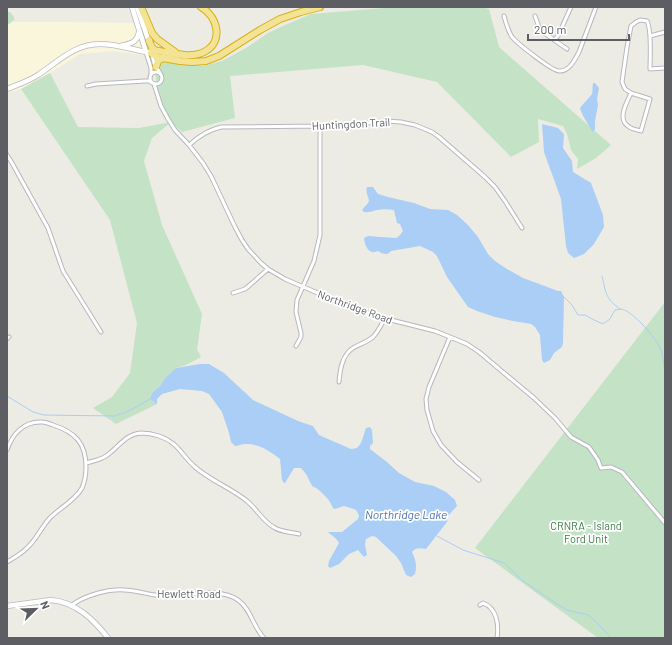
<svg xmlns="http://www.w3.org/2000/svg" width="672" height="645" font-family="Barlow,sans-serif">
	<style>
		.commercial { fill: #faf6db }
		.green { fill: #c3e2c6 }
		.water { fill: #aacef6 }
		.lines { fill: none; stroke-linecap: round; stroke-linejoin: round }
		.stream { stroke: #aacef6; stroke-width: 1 }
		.street-casing { stroke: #b6b8bd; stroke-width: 5 }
		.secondary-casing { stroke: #b7b9be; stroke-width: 6 }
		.highway-casing { stroke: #daaf17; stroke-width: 8 }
		.street { stroke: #fff; stroke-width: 3 }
		.secondary { stroke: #fff; stroke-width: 4.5 }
		.highway { stroke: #f2e395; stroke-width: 6 }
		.labels { text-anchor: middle; stroke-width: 3.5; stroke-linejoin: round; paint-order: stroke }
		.street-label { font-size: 11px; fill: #5c5e63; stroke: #fff }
		.park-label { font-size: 11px; fill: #3d8047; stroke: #fff }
		.water-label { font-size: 12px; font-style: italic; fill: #4d73af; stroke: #fff }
	</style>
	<rect width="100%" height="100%" fill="#edece4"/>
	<!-- commercial -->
	<path class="commercial" d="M7,22H71L141,23L148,56L114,51L80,54L50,73L21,89L7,93Z"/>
	<!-- green -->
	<path class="green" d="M397,7H480L489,9L499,47L611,145L596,158L577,169L578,159L571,150L567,134L563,126L538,119L539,142L511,157L437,82L363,65L230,76L235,118L182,132L171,122L152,138L144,161L162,225L202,314L197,349L201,357L186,365L176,368L166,377L160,386L152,393L150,399L157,404L116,424L93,408L112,397L130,373L137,323L110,220L21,89L50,73L78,127L139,128L171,122L160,99L157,90L156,78L152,61L203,66L222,61L246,48L268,33L283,26L311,14Z
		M7,12H10L14,17V20L9,24L7,25Z
		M665,302V638H598L475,548Z"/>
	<!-- water -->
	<path class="water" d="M593,83H595L599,88L597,99L598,105L595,121V129L594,131H592C588,123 582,116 580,108C582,105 591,96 592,94C593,91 592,87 593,83Z
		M542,124L558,128L564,134L563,148L572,161L573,172L591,183L603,215L604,227L594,244L584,254L574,258L568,253L566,246L561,199L544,152Z
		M367,187H373L378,194L388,197L414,203L430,209L448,210L457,215L468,225L478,237L488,254L495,261L507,269L523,278L558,291H561L564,297L563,343L562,347L554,353L550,360L544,363L542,360L540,335L535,327L531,324L513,321L495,317L477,311L468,307L447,277L437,256L433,252L420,246L391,251C387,256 383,254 378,251C377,251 373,253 372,252C367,251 364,242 364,238L368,236L396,238L399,236L400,235L403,231L400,224L397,223L394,210C388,209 382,209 377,210C372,211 369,213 364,212L362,210C364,207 368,204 369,201C369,197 365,193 367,187Z
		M200,364H209L224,373L253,400L298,421L313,426L319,435L328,439L351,449L357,448L361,443L366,428L370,427L372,430L373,443L370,446V449L387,462L399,473L415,482L434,486L446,492L455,500L457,506L448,516L447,522L426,549C420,548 416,547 412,552C416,560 417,566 415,574L411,577L406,575L401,563L396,556L376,537L372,536L366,539L365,544L367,555L364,557L358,550L349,554L339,564L330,568L328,566L329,561L339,543C336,537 332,536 328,532H342L358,519L359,516L357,511L354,509L344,506L335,509L333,508C330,500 320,489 312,486L306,474L301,468H294L285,483H284L282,480L280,459C270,451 257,443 245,444C242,444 238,446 235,446L231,442L229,433L222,412L209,394L202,391L180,389L162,394L157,399V404L150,399L152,393L160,386L166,377L176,368Z"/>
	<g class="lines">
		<!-- stream -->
		<path class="stream" d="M602,276C606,293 605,298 620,309
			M564,297L572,305L578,315H585L594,320L603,324L610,319L615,310C617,310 619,309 621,309C632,310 658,340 661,350C663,357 664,365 665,372
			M7,396L33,412L44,415L115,416L129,411L150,399
			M437,536L463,550L504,563L523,581L557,604L567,610L588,615L599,625L611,638"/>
		<defs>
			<path id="street" d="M504,16C506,23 508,31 512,37C517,43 553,72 560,71C570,71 575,59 579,52L596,7
				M535,16L540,30L567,49
				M650,36L665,32
				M554,40L558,36L571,7
				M146,52L151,68V75
				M152,55L154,63L160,73
				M150 78a6 6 0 1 1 12 0a6 6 0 1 1-12 0Z
				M154,84L161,106L168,119L175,130L189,145L203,163L211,176L235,227L242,240L248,249L261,263L268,269L285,279L341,303L379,317L435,331L450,337L467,344L479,352L534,398L555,418L571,437L589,447L598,460L601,468L611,467L622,472L665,523
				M87,86L96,84L145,81H149L152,83
				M631,93C627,102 617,119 628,126C631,129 637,130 641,131L650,99L631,93L625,89L622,82L627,47L631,26L636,22L640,20L647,21C652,31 650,57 650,69L665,68
				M189,145C199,136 208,130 221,127L320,126L348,125L387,121L401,122L415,125L432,132L439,137L485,177L495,187L505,201L522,228
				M7,155L12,163L48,228L63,271L101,332
				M233,293L245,289L251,284L268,269
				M450,337L429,387L426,399L427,410L433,431L441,445L457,462L479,480
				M7,339L9,337
				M296,346L301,337V333L296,312L297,300L314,261L320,235V126
				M339,382C340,370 342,355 353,348C360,344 367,342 373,337C378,332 381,325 385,318
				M7,450C12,435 23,421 42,422C46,422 50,424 53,425C75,432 86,443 86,467C86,474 85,481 82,488C75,501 59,508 49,519C41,528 36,540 27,548C21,554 14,558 7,562
				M86,463C93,461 100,460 106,456C118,448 125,434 141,433C147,433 153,434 159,436C179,443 181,455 195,467C211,481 231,488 247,501C257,509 263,522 275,528C282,532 291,532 299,534
				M72,605C82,597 102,591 115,590C131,588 147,595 163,596C187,597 218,586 238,600C251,609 253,627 264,638
				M480,605L483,603C497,608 499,625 497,638"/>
			<path id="secondary" d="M132,7L146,52
				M137,7L149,42
				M120,46C130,44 137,43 139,32
				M7,89C17,85 29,81 38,75C58,62 74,44 100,44C115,44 131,49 146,52L151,53V51
				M7,606L51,600C76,602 94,620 108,638"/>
			<path id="highway" d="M141,7L152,33L157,39L175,52
				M149,40C150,43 151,48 155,50C158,51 162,51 164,52C176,54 192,58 204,52C224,42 218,17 201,7
				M155,50L151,53L157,57L180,61L192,62L206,61L219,56L260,30L280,19L301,12L320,7
				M156,67L158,61L161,59L164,58"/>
		</defs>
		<!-- street casing -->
		<use href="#street" class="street-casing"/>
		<!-- secondary casing -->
		<use href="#secondary" class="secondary-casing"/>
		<!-- highway casing -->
		<use href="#highway" class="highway-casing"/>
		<!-- street -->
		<use href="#street" class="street"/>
		<!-- secondary -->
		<use href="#secondary" class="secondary"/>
		<!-- highway -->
		<use href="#highway" class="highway"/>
	</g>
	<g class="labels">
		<!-- street labels -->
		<g class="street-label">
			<text transform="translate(351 124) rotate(-3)" y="4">Huntingdon Trail</text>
			<text transform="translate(355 307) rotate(20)" y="4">Northridge Road</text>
			<text x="189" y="598">Hewlett Road</text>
		</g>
		<!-- park labels -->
		<g class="park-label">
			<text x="586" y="530">CRNRA - Island<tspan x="586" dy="13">Ford Unit</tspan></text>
		</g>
		<!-- water labels -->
		<g class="water-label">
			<text x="406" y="519">Northridge Lake</text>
		</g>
	</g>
	<!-- border -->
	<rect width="672" height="645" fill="none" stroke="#5c5e63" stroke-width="16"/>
	<!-- north arrow -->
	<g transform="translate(36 609) rotate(67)" stroke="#ffffff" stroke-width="3" paint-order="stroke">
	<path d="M0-3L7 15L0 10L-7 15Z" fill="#5c5e63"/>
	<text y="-6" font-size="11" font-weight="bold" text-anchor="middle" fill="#5c5e63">N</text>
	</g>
	<!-- scale -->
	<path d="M528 34v6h101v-6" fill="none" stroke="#5c5e63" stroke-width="2"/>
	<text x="534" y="34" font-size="12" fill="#5c5e63" stroke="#ffffff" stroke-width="3" paint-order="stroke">200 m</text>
</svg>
